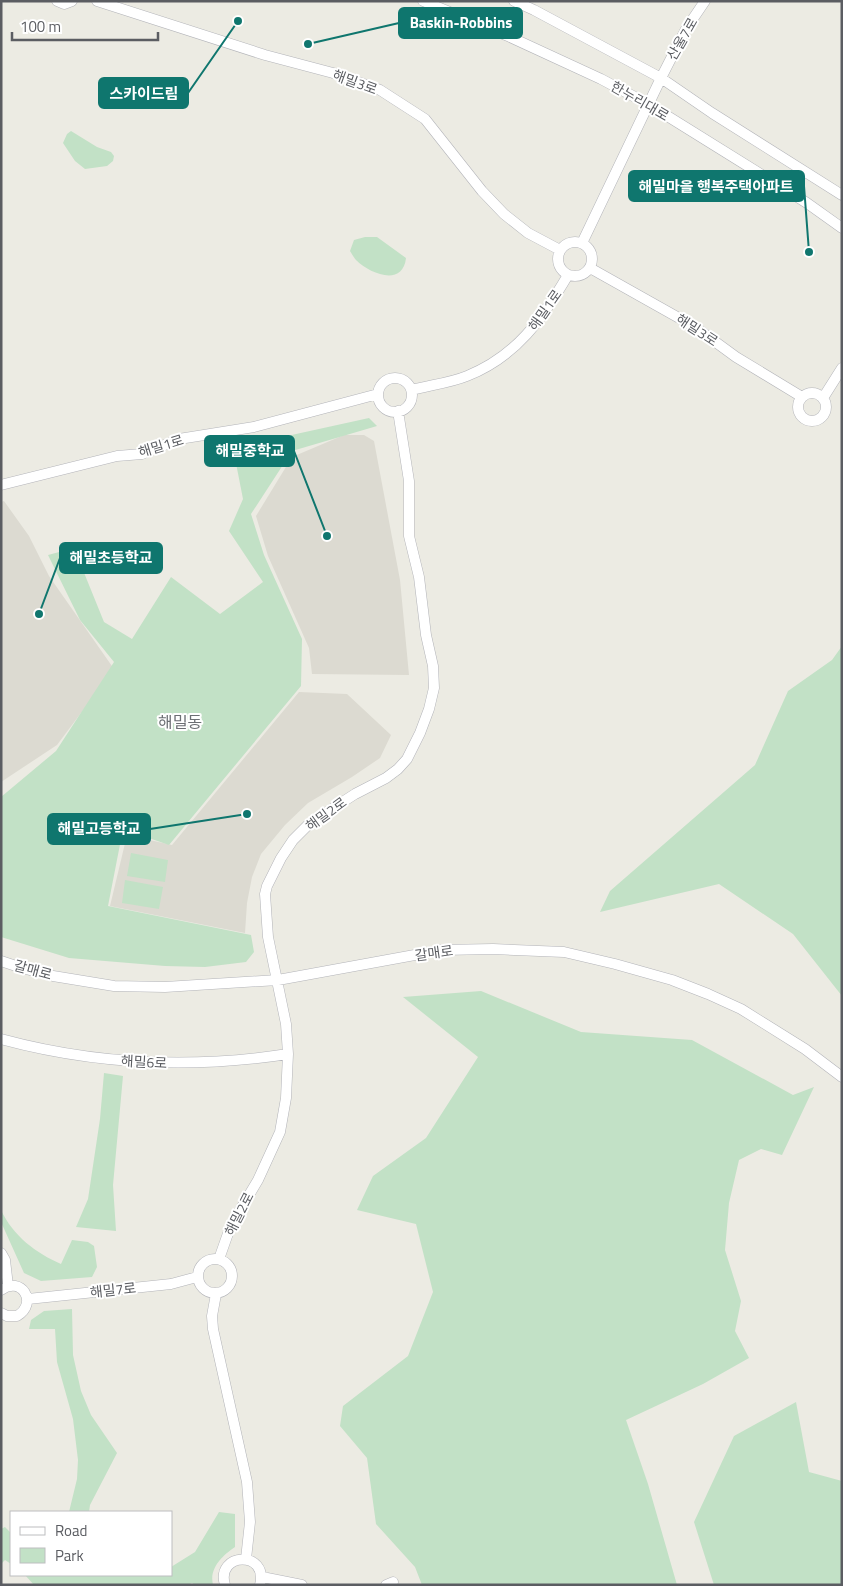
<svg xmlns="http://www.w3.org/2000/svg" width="843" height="1586" font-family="'Titillium Web','Noto Sans KR',sans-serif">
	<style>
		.education { fill: #dcdad1 }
		.green { fill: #c2e1c6 }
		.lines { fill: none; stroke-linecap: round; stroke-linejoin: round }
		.minor-casing { stroke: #b3b4b9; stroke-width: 11 }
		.minor { stroke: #fff; stroke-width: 10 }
		.labels { text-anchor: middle; stroke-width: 4; stroke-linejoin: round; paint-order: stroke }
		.street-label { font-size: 14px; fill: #5b5d62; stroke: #fff }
		.quarter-label { font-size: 16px; fill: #6c6f74; stroke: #fff }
		.leader { fill: none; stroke: #0f766e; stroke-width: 2 }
		.callout-dot { fill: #0f766e; stroke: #fff; stroke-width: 2 }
		.callout { fill: #0f766e; stroke: #0f766e; stroke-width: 2 }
		.callout-label { font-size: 15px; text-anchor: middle; font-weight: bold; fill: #fff }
	</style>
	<rect width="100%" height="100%" fill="#ecebe3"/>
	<!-- education -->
	<path class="education" d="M344,435H364L374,441L400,580L409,675L312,674L309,648L268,556L256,516L292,457Z
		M4,501L29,536L49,576L114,669L57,745L1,782V502Z
		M299,692L347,694L391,735L380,758L352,777L308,803L285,825L261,854L252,877L247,903L245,933L110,906L127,835L172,845Z"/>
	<!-- green -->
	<path class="green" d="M71,131L97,147L111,152L114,156L113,161L107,166L85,169L75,161L63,143L67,134Z
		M365,237H377L406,258C403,287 370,274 356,260C354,258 352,254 350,251L354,240Z
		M369,418L377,426L292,451L251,514L264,555L302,639L301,686L169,845L123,829L108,906L251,935L254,952L246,962L205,967L165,966L69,958L1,937V797L56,751L114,662L80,620L48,555L74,548L104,622L132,639L171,577L220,614L263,582L229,531L243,499L233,448Z
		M842,646V996L793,934L719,884L600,912L610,891L755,765L788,691L832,660Z
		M131,853L168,860L165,882L127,876Z
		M125,880L163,887L159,909L122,903Z
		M481,991L581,1032L692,1040L793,1095L814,1087L782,1155L761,1149L739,1160L729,1203L725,1250L741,1301L735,1331L749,1358L703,1384L626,1420L648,1484L677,1585H422L415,1567L376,1524L367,1458L340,1426L343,1406L408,1356L433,1292L416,1224L357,1210L373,1176L426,1138L478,1057L403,997Z
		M104,1073L123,1076L113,1185L116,1231L76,1227L88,1199L100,1119Z
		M1,1210C13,1236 36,1253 61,1264L72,1240L88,1242L94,1246L97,1267L92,1277L41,1281L24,1273L1,1222Z
		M72,1309L73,1355L81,1391L91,1415L117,1453L90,1505L89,1512H69L77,1479L78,1460L73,1419L57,1362L55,1329H29L31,1320L44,1311Z
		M796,1402L809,1472L842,1481V1585H714L694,1522L734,1436Z
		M219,1512L235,1514V1547C222,1556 209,1568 213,1585H195L192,1583L188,1585H34L25,1575H151L152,1576L171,1575V1567L195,1552Z
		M5,1527L11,1533V1564L5,1560L1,1564V1529Z"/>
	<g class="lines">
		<defs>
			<path id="minor" d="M57,1L64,4L72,1
				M97,1L265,55L333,73L380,90L425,119L482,191L504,214L528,233L560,250
				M423,1L510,37L601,79L648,104L807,203L842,228
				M514,1L534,10L661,78L712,113L842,195
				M558 259a17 17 0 1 1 34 0a17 17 0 1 1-34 0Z
				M582,243L661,78L686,29L705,1
				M590,268L695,327L736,357L802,397
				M378 395a17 17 0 1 1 34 0a17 17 0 1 1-34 0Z
				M412,390C430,385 450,383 467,376C517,356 542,319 568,275
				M798 407a14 14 0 1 1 28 0a14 14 0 1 1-28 0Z
				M823,398L842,368
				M1,485L117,456L142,454L179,439L254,427L378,394
				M1,961L22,968L53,976L114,986L165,987L278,980L442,950L493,949L564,952L615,964L672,980L708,994L741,1009L805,1049L842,1077
				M1,1039C97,1065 190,1069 288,1054
				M1,1253L5,1260L8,1286
				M198 1276a17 17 0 1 1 34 0a17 17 0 1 1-34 0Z
				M219,1259L231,1225L258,1180L280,1132L286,1098L288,1054L286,1024L268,937L265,894L267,886L281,858L293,840L310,823L355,794L386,778L398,769L407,759L420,733L429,709L434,688L433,666L426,635L419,577L409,536V481L398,411
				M1,1290C21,1275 39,1303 17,1316H7L1,1313
				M216,1294L212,1316L213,1329L247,1482L250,1522L246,1559
				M28,1299L171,1284L197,1277
				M262,1577L302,1585
				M225,1585C215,1552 269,1550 260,1585
				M386,1585L393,1582"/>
		</defs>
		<!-- minor casing -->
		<use href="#minor" class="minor-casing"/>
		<!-- minor -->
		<use href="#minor" class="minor"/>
	</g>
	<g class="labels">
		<!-- street labels -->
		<g class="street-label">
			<text transform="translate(682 39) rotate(-60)" y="5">산울7로</text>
			<text transform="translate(355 82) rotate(20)" y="5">해밀3로</text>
			<text transform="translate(640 101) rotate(30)" y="5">한누리대로</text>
			<text transform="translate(545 310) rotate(-55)" y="5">해밀1로</text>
			<text transform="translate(697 330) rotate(33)" y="5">해밀3로</text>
			<text transform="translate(161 446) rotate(-17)" y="5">해밀1로</text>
			<text transform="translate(326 814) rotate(-36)" y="5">해밀2로</text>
			<text transform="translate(434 953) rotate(-8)" y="5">갈매로</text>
			<text transform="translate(33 970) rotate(15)" y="5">갈매로</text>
			<text transform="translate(144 1062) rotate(3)" y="5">해밀6로</text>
			<text transform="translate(239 1214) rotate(-63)" y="5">해밀2로</text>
			<text transform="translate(113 1290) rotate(-6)" y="5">해밀7로</text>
		</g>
		<!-- quarter labels -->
		<g class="quarter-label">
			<text x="180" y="728">해밀동</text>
		</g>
	</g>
	<!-- callouts -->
	<path class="leader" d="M308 44L399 23M238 21L188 93M809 252L804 186M327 536L294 451M39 614L60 558M247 814L150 829"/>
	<g class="callout-dot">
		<circle cx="308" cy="44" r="5"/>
		<circle cx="238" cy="21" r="5"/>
		<circle cx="809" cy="252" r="5"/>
		<circle cx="327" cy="536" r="5"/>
		<circle cx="39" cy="614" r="5"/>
		<circle cx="247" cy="814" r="5"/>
	</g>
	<g class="callout">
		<rect x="399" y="8" width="123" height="30" rx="5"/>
		<rect x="99" y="78" width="89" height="30" rx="5"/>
		<rect x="629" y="171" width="175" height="30" rx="5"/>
		<rect x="205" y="436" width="89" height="30" rx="5"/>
		<rect x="60" y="543" width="102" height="30" rx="5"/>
		<rect x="48" y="814" width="102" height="30" rx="5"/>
	</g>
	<g class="callout-label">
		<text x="461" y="28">Baskin-Robbins</text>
		<text x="144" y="99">스카이드림</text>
		<text x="716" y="192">해밀마을 행복주택아파트</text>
		<text x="250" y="456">해밀중학교</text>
		<text x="111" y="563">해밀초등학교</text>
		<text x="99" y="834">해밀고등학교</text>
	</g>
	<!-- border -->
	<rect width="843" height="1586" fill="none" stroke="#5b5d62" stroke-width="5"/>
	<!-- legend -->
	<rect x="10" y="1511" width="162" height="65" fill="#ffffff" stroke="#bdbec0"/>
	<rect x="20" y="1527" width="25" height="8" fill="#ffffff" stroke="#bdbec0"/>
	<text x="55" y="1536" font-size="15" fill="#5b5d62">Road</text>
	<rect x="20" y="1548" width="25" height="15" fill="#c2e1c6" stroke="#bdbec0"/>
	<text x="55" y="1561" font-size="15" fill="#5b5d62">Park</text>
	<!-- scale -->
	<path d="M12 32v8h146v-8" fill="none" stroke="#5b5d62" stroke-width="2.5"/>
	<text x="20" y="32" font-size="15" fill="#5b5d62" stroke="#ffffff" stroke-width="4" paint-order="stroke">100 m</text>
</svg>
